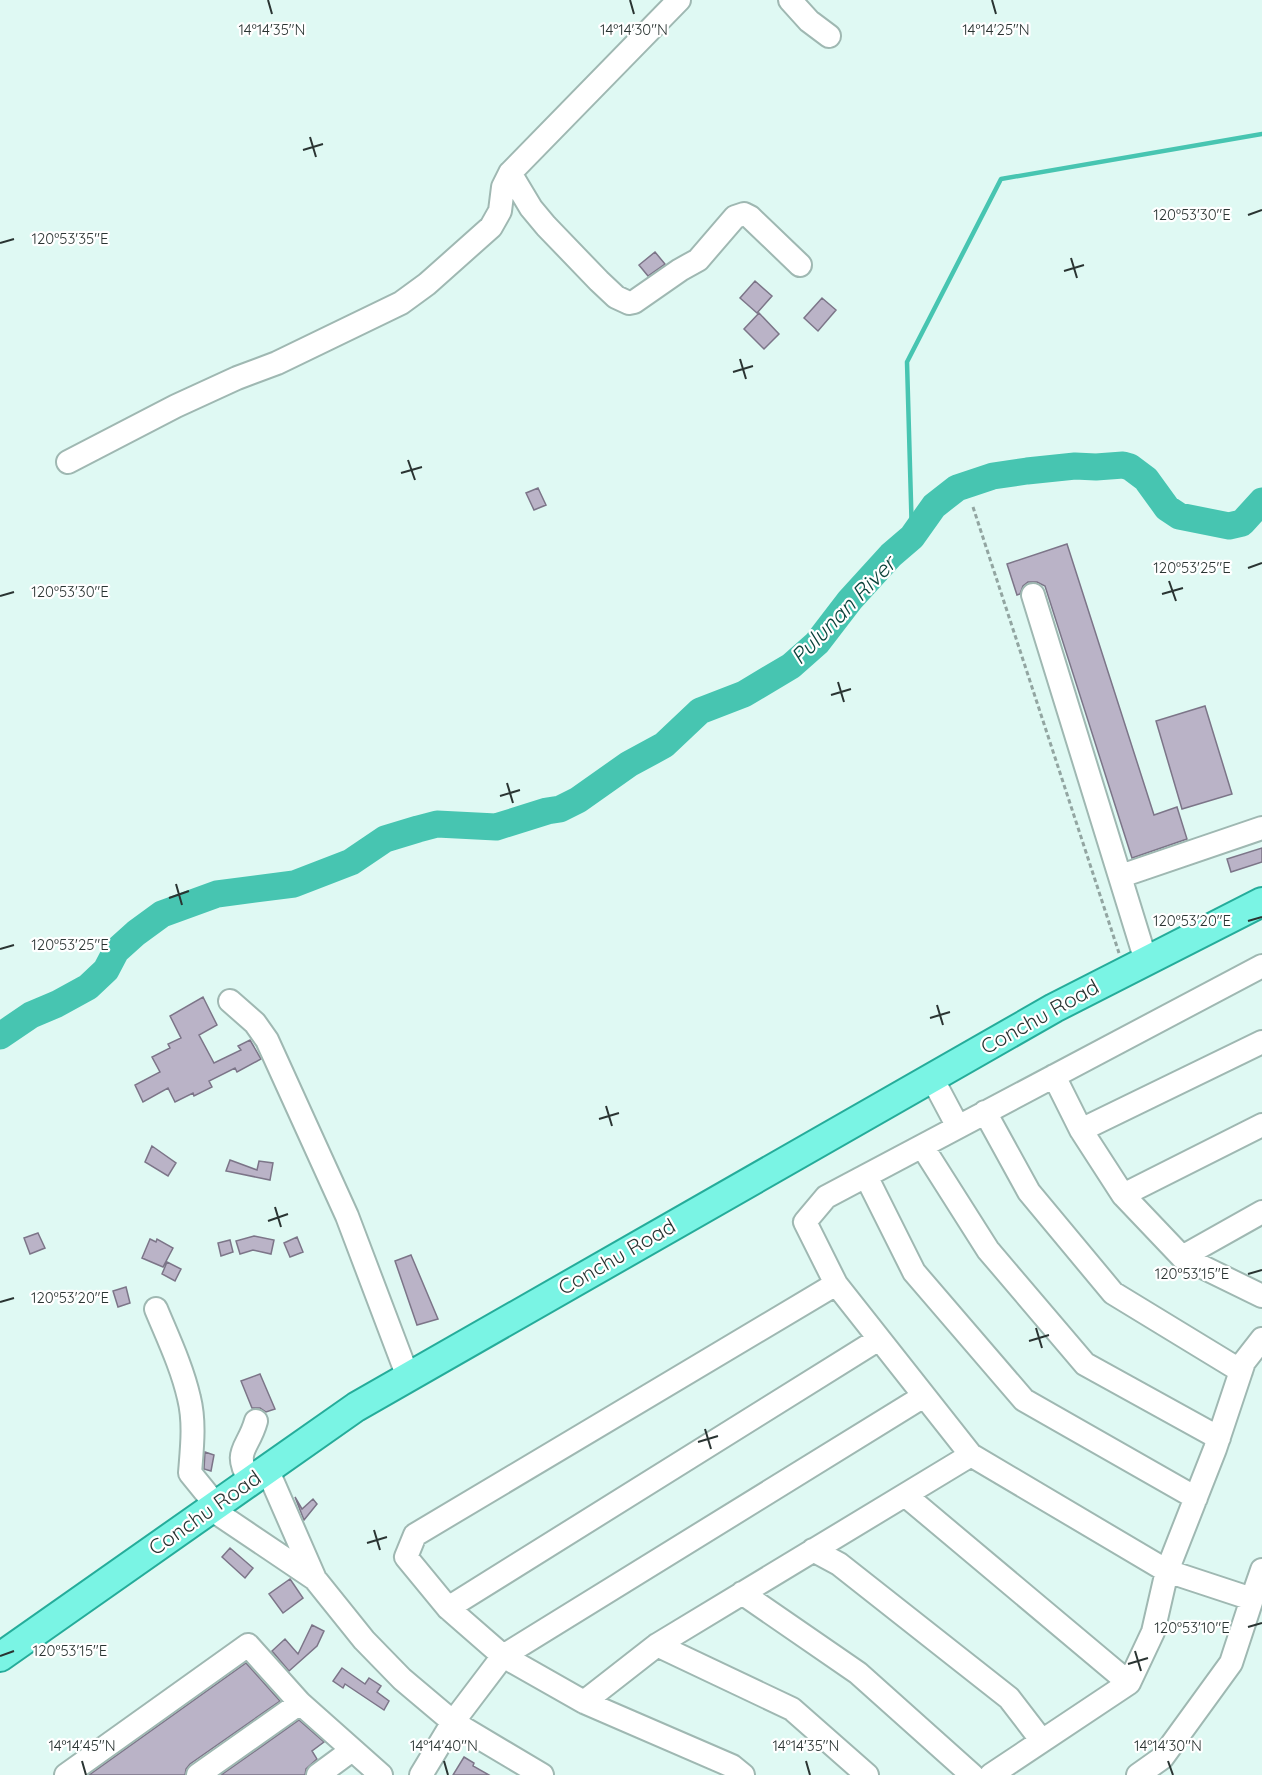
<svg xmlns="http://www.w3.org/2000/svg" width="1262" height="1775" font-family="Quicksand,sans-serif">
	<style>
		.lines { fill: none; stroke-linecap: round; stroke-linejoin: round }
		.stream { stroke: #47c5b1; stroke-width: 4.5 }
		.river { stroke: #47c5b1; stroke-width: 27 }
		.building { fill: #bab3c7; stroke: #7c7588; stroke-width: 1.5 }
		.minor-casing { stroke: #9fb8b2; stroke-width: 26 }
		.major-casing { stroke: #25ac9a; stroke-width: 32 }
		.path { stroke: #92a5a1; stroke-width: 3; stroke-dasharray: 4.5 3; stroke-linecap: butt }
		.minor { stroke: #fff; stroke-width: 22 }
		.major { stroke: #7af4e4; stroke-width: 28 }
		.ticks { fill: none; stroke: #2a3432; stroke-width: 2 }
		.labels { text-anchor: middle; stroke-width: 4.5; stroke-linejoin: round; paint-order: stroke }
		.street-label { font-size: 21px; fill: #2a3432; stroke: #fff }
		.water-label { font-size: 22px; font-style: italic; fill: #0b433b; stroke: #fff }
		.ticks-label { font-size: 15px; text-anchor: middle; fill: #2a3432; stroke: #fff; stroke-width: 4.5; stroke-linejoin: round; paint-order: stroke }
	</style>
	<rect width="100%" height="100%" fill="#dff9f3"/>
	<g class="lines">
		<!-- stream -->
		<path class="stream" d="M912,537L907,362L1001,179L1262,134"/>
		<!-- river -->
		<path class="river" d="M0,1036L31,1015L57,1004L88,987L106,970L116,951L136,933L162,914L217,894L294,884L351,862L385,839L418,829L437,824L496,827L547,811L560,809L578,800L629,764L664,745L700,711L744,694L791,666L817,643L850,600L891,555L912,537L934,506L957,488L993,476L1027,471L1075,466L1096,467L1123,465L1130,467L1146,479L1167,508L1179,516L1229,526L1242,523L1262,501"/>
	</g>
	<!-- building -->
	<path class="building" d="M655,252L665,264L648,276L639,265Z
		M755,281L772,296L757,313L740,298Z
		M822,298L836,310L818,331L804,318Z
		M759,313L779,334L764,349L744,329Z
		M538,488L546,505L534,510L526,493Z
		M1067,544L1154,815L1177,807L1187,839L1132,858L1045,586L1037,582H1028L1023,586L1020,594L1017,595L1007,564Z
		M1205,706L1232,794L1182,809L1156,721Z
		M1262,848V862L1231,872L1227,859Z
		M203,997L217,1025L199,1035L214,1063L241,1050L238,1046L250,1040L261,1059L237,1072L235,1068L209,1081L212,1087L194,1096L193,1093L175,1102L168,1088L143,1102L135,1085L160,1072L152,1057L170,1048L168,1044L181,1038L170,1016Z
		M152,1146L176,1163L168,1176L145,1162Z
		M230,1160L257,1170L259,1161L273,1163L270,1180L226,1171Z
		M38,1233L45,1248L30,1254L24,1238Z
		M254,1236L274,1240L271,1254L253,1250L240,1254L236,1241Z
		M297,1237L303,1252L290,1257L284,1243Z
		M150,1239L156,1242L157,1239L173,1248L163,1267L142,1258Z
		M230,1240L233,1252L221,1256L218,1243Z
		M411,1255L438,1319L417,1325L395,1261Z
		M167,1262L181,1269L175,1281L162,1274Z
		M126,1287L130,1303L118,1307L113,1291Z
		M260,1374L275,1409L266,1412L260,1408H252L241,1381Z
		M205,1452L214,1455L211,1471L204,1469Z
		M295,1497L302,1509L313,1499L317,1504L304,1520Z
		M230,1548L253,1568L245,1578L222,1557Z
		M290,1579L303,1598L283,1613L269,1594Z
		M312,1625L324,1631L317,1646L289,1671L272,1651L285,1639L298,1654Z
		M246,1663L280,1701L190,1764L186,1769L185,1775H89Z
		M342,1668L365,1684L369,1678L381,1686L377,1692L389,1701L384,1710L345,1684L343,1688L333,1681Z
		M299,1720L324,1742L312,1751L317,1759L306,1769L305,1775H221Z
		M464,1757L474,1763L473,1766L489,1775H453Z"/>
	<g class="lines">
		<defs>
			<path id="minor" d="M790,0L809,21L829,36
				M510,173L531,208L546,226L599,281L616,297L629,303L634,302L680,270L698,260L735,217L744,214L750,217L800,265
				M68,462L176,406L237,378L277,363L401,303L427,284L491,227L500,211L503,187L510,173L679,0
				M1033,595L1146,961
				M1121,876L1262,828
				M1262,966L826,1197L805,1222L836,1284L971,1455L1167,1571L1252,1599L1262,1570
				M230,1001L255,1023L267,1040L347,1216L408,1377
				M1054,1076L1081,1130L1123,1195L1182,1257L1262,1296
				M932,1078L958,1127
				M985,1112L1029,1192L1113,1293L1241,1371
				M1081,1130L1262,1042
				M922,1146L988,1250L1085,1364L1219,1438
				M866,1176L914,1272L1024,1400L1196,1498
				M1123,1195L1262,1125
				M1182,1257L1262,1212
				M156,1309C168,1338 182,1367 189,1398C195,1422 192,1448 190,1473L216,1505
				M267,1469L315,1579L364,1640L402,1679L453,1722L542,1775
				M250,1481C232,1450 248,1450 256,1421
				M905,1495L1129,1683
				M211,1509L315,1579
				M813,1550L839,1564L1009,1698L1042,1741
				M742,1593L858,1673L972,1775
				M448,1608L879,1339
				M657,1645L792,1709L867,1775
				M584,1702L657,1645L971,1455
				M66,1775L248,1645L300,1703L381,1775
				M198,1775L300,1703
				M318,1775L352,1750
				M421,1775L453,1722L503,1656L924,1396
				M743,1775L732,1766L584,1702L503,1656L448,1608L406,1557L415,1535L836,1284
				M991,1775L1129,1683L1153,1632L1167,1571L1215,1449L1244,1362L1262,1339
				M1138,1775L1162,1758L1231,1663L1252,1599"/>
			<path id="major" d="M0,1657L356,1407L1054,1008L1262,902"/>
		</defs>
		<!-- minor casing -->
		<use href="#minor" class="minor-casing"/>
		<!-- major casing -->
		<use href="#major" class="major-casing"/>
		<!-- path -->
		<path class="path" d="M973,507L1119,953"/>
		<!-- minor -->
		<use href="#minor" class="minor"/>
		<!-- major -->
		<use href="#major" class="major"/>
	</g>
	<!-- ticks -->
	<path class="ticks" d="M268,0L272,14M630,0L634,14M992,0L996,14M310,137L316,157M303,150L323,144M1248,215L1262,210M0,243L14,239M1071,258L1077,278M1064,271L1084,265M740,359L746,379M733,372L753,366M408,460L415,480M401,473L422,467M1248,568L1262,563M1169,581L1176,601M1162,594L1183,588M0,596L14,592M838,682L844,702M831,695L851,689M507,783L513,803M500,796L520,790M176,884L182,905M169,898L189,891M1248,921L1262,917M0,949L14,945M937,1005L943,1025M930,1018L950,1012M606,1106L612,1126M599,1119L619,1113M275,1207L281,1227M268,1221L288,1214M1248,1274L1262,1270M0,1302L14,1298M1036,1328L1042,1348M1029,1341L1049,1335M705,1429L711,1449M698,1442L718,1436M374,1530L380,1550M367,1543L387,1537M1248,1627L1262,1623M1135,1651L1141,1671M0,1656L14,1651M1128,1664L1148,1658M82,1761L86,1775M444,1761L448,1775M806,1761L810,1775M1168,1761L1173,1775"/>
	<g class="labels">
		<!-- street labels -->
		<g class="street-label">
			<text transform="translate(1040 1017) rotate(-29)" y="7">Conchu Road</text>
			<text transform="translate(617 1257) rotate(-30)" y="7">Conchu Road</text>
			<text transform="translate(205 1513) rotate(-35)" y="7">Conchu Road</text>
		</g>
		<!-- water labels -->
		<g class="water-label">
			<text transform="translate(843 610) rotate(-46)" y="8">Pulunan River</text>
		</g>
	</g>
	<g class="ticks-label">
		<text x="272" y="35">14°14'35"N</text>
		<text x="634" y="35">14°14'30"N</text>
		<text x="996" y="35">14°14'25"N</text>
		<text x="1192" y="220">120°53'30"E</text>
		<text x="70" y="244">120°53'35"E</text>
		<text x="1192" y="573">120°53'25"E</text>
		<text x="70" y="597">120°53'30"E</text>
		<text x="1192" y="926">120°53'20"E</text>
		<text x="70" y="950">120°53'25"E</text>
		<text x="1192" y="1279">120°53'15"E</text>
		<text x="70" y="1303">120°53'20"E</text>
		<text x="1192" y="1633">120°53'10"E</text>
		<text x="70" y="1656">120°53'15"E</text>
		<text x="82" y="1751">14°14'45"N</text>
		<text x="444" y="1751">14°14'40"N</text>
		<text x="806" y="1751">14°14'35"N</text>
		<text x="1168" y="1751">14°14'30"N</text>
	</g>
</svg>
